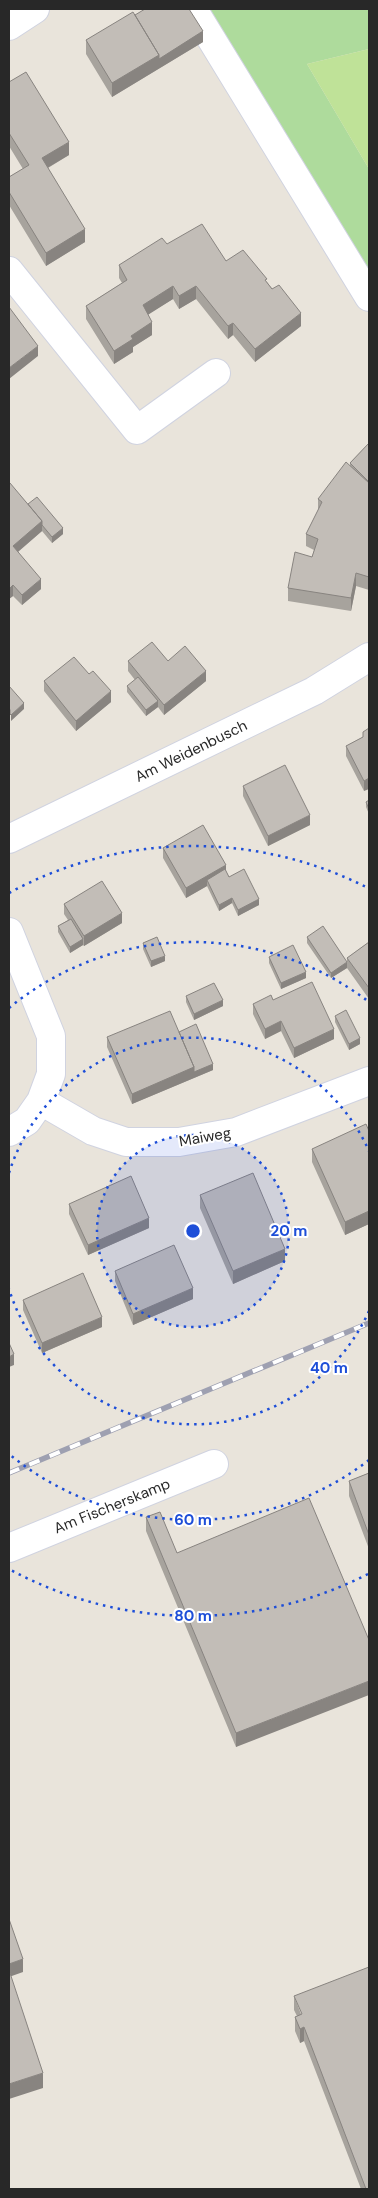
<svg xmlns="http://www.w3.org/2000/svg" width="378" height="2198" font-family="'DM Sans',sans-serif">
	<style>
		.green { fill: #aedb9c }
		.pitch { fill: #bfe298 }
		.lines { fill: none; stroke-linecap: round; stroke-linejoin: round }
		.minor-casing { stroke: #d0d3e0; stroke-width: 30 }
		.minor { stroke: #fff; stroke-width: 28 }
		.rail-casing { stroke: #9ea0b1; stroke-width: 5.5 }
		.rail { stroke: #fff; stroke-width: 4; stroke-dasharray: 11; stroke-linecap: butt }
		.wall { fill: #a7a39d }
		.shaded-wall { fill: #888480 }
		.building { fill: #c2bdb7; stroke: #888480 }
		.ring { fill: none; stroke: #1d4ed8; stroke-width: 2.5; stroke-dasharray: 2.5 5 }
		.labels { text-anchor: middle; stroke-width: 4; stroke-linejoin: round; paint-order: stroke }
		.street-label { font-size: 15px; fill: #282828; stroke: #fff }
		.centre { fill: #1d4ed8; stroke: #fff; stroke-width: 2.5 }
		.ring-label { font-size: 15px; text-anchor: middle; font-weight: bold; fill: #1d4ed8; stroke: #fff; stroke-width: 4; stroke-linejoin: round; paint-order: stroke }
	</style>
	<rect width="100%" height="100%" fill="#e9e4db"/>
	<!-- green -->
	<path class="green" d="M201,9H369V49L307,64L369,169V277Z"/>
	<!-- pitch -->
	<path class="pitch" d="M369,49V169L307,64Z"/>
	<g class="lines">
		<defs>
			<path id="minor" d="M193,9L369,297
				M9,26L35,9
				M9,271L137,430L216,373
				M9,839L314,691L369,657
				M9,932L51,1036V1074L41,1101
				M9,1132L27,1121L41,1101L93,1131L126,1142H179L236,1132L369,1081
				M9,1548L214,1464"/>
		</defs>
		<!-- minor casing -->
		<use href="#minor" class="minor-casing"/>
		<!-- minor -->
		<use href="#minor" class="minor"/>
		<defs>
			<path id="rail" d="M9,1473L369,1323"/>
		</defs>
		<!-- rail casing -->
		<use href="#rail" class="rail-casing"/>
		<!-- rail -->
		<use href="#rail" class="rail"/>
	</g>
	<!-- wall -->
	<path class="wall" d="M135,15L203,42L112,97L86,54V40Z
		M9,82L69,155L48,168L85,242L46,266L9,205V177L23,169L9,146Z
		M167,244L226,261L267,282L301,326L255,362L233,335L228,339L196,299L179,309L173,299L148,314L152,335L133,347V352L114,364L86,319V306L122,283L119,278V265Z
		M369,443V590L356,586L351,611L288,601V588L312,557L314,550L306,546V534L318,511V499L350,465V463Z
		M9,484L28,504L63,534L52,543L42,531L18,552L41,589L22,605L13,596L9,599Z
		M128,661H168L206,681L164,715L158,707L146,716L127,692V686L135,680L128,671Z
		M44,681L111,702L76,731L44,691Z
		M369,728L364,791L346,756V746L363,737Z
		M243,786L310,825L268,846L243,796Z
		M369,800V814L366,807V802Z
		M163,848L226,871L229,877L259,905L238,916L232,903L219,911L207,886L186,898L163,858Z
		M64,904L122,923L84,946L83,945L70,953L58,932V926L68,920L64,914Z
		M307,937L347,968L331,978L307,943Z
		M369,942V999L347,968V958Z
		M143,943L165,961L151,967L143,949Z
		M269,957L306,978L281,989L269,963Z
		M186,996L223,1006L194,1020L186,1002Z
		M273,1000L334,1039L294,1058L281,1031L265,1039L253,1014V1004Z
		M335,1016L360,1044L349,1050L335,1022Z
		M179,1032L213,1070L132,1104L107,1047V1037Z
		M369,1131V1224L345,1235L312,1162V1149Z
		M200,1195L285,1261L233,1284L200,1208Z
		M69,1204L149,1228L88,1255L69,1214Z
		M115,1271L193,1299L133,1325L115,1281Z
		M23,1300L102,1327L42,1353L23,1310Z
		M369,1473V1549L349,1496V1481Z
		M146,1517L177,1553L369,1640L236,1747L146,1531Z
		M294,1996L369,2189H361L304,2041L300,2043L295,2031V2017L297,2016L294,2010Z"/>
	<!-- shaded-wall -->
	<path class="shaded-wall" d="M203,31V42L112,97V83L159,55Z
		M69,142V155L42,171V158Z
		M85,229V242L46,266V253Z
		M173,286V299L143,318V305Z
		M196,286V299L179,309V296Z
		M301,313V326L255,362V349Z
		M152,322V335L133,347V352L114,364V351L131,336Z
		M233,323V335L228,339V326Z
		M38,346V356L9,379V368Z
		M42,521V531L13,556V546Z
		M63,528V534L52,543V537Z
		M356,573V586L351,611V598Z
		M41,579V589L22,605V595Z
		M13,585V596L9,599V589Z
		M206,671V681L164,715V705Z
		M111,691V702L76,731V721Z
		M158,701V707L146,716V710Z
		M24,703V709L11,721V715Z
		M10,710V720L9,721V711Z
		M369,778V789L364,791V781Z
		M310,815V825L268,846V836Z
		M226,865V875L207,880V886L186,898V888Z
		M232,898V903L219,911V905Z
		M259,899V905L238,916V910Z
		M122,913V923L84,946V936Z
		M83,939V945L70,953V947Z
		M165,956V961L151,967V961Z
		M347,962V968L331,978V973Z
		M306,972V978L281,989V983Z
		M223,1000V1006L194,1020V1014Z
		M281,1021V1031L265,1039V1029Z
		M334,1029V1039L294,1058V1048Z
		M360,1038V1044L349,1050V1044Z
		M213,1064V1070L194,1078V1072Z
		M194,1067V1078L132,1104V1094Z
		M369,1211V1224L345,1235V1222Z
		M149,1218V1228L88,1255V1245Z
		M285,1249V1261L233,1284V1271Z
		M193,1288V1299L133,1325V1314Z
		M102,1317V1327L42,1353V1343Z
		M14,1354V1365L9,1367V1357Z
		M369,1681V1695L236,1747V1733Z
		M23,1959V1972L9,1977V1964Z
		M304,2027V2041L300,2043V2029Z
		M43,2073V2088L9,2099V2084Z"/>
	<!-- building -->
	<path class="building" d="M145,9H189L203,31L159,59V55L135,15Z
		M133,12L159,55L112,83L86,40Z
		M26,72L69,142L42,158L85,229L46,253L9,192V177L29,165L9,133V82Z
		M202,224L226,261L243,250L267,279L265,280L272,289L279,285L301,313L255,349L233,323L228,326L196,286L179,296L173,286L143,305L152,322L131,336L133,339L114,351L86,306L127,280L119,265L162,238L167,244Z
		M9,307L38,346L9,368Z
		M369,443V482L350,463Z
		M346,462L369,483V577L356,573L351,598L288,588L295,552L312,557L318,539L306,534L322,502L318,499Z
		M10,483L42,521L13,546L41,579L22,595L13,585L9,589V484Z
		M37,497L63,528L52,537L42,525V521L28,504Z
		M152,642L168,661L185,646L206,671L164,705L128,661Z
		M74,657L89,674L93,671L111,691L76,721L44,681Z
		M138,677L158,701L146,710L127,686Z
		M9,686L24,703L11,715L10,714V710L9,708Z
		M369,728V778L364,781L346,746L363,737V732Z
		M285,765L310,815L268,836L243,786Z
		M369,800V809L366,802Z
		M203,825L226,865L186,888L163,848Z
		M225,869L229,877L244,869L259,899L238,910L232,898L219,905L207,880Z
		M102,881L122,913L84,936L64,904Z
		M71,919L83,939L70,947L58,926Z
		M323,926L347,962L331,973L307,937Z
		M157,937L165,956L151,961L143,943Z
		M369,942V988L347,958Z
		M293,945L306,972L281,983L269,957Z
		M312,982L334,1029L294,1048L281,1021L265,1029L253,1004L271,995L273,1000Z
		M214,983L223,1000L194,1014L186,996Z
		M346,1010L360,1038L349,1044L335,1016Z
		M170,1011L194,1067L132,1094L107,1037Z
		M196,1024L213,1064L194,1072V1067L179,1032Z
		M366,1124L369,1131V1211L345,1222L312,1149Z
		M253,1173L285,1249L233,1271L200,1195Z
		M131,1176L149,1218L88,1245L69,1204Z
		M174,1245L193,1288L133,1314L115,1271Z
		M83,1273L102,1317L42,1343L23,1300Z
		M9,1343L14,1354L9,1357Z
		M369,1473V1535L349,1481Z
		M309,1498L369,1640V1681L236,1733L146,1517L160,1512L177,1553Z
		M9,1919L23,1959L9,1964Z
		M369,1967V2189H366L304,2027L300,2029L295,2017L302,2014L294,1996Z
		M9,1970L43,2073L9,2084Z"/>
	<!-- distance rings -->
	<circle cx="193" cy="1231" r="96" fill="#1d4ed8" fill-opacity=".12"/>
	<g class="ring">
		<circle cx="193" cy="1231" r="96"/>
		<path d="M369 1311A193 193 0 0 1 9 1289M9 1173A193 193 0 0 1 369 1151"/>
		<path d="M369 1460A289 289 0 0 1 9 1454M9 1008A289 289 0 0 1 369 1002"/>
		<path d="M368 1574A385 385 0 0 1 9 1569M9 893A385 385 0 0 1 368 888"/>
	</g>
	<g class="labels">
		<!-- street labels -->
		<g class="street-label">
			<text transform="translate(191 751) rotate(-26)" y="5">Am Weidenbusch</text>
			<text transform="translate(205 1137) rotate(-10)" y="5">Maiweg</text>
			<text transform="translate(112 1506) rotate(-22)" y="5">Am Fischerskamp</text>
		</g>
	</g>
	<circle cx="193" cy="1231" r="8" class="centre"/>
	<g class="ring-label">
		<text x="289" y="1236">20 m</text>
		<text x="329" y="1373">40 m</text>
		<text x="193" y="1525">60 m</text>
		<text x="193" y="1621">80 m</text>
	</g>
	<!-- border -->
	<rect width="378" height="2198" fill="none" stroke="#282828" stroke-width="20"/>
</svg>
